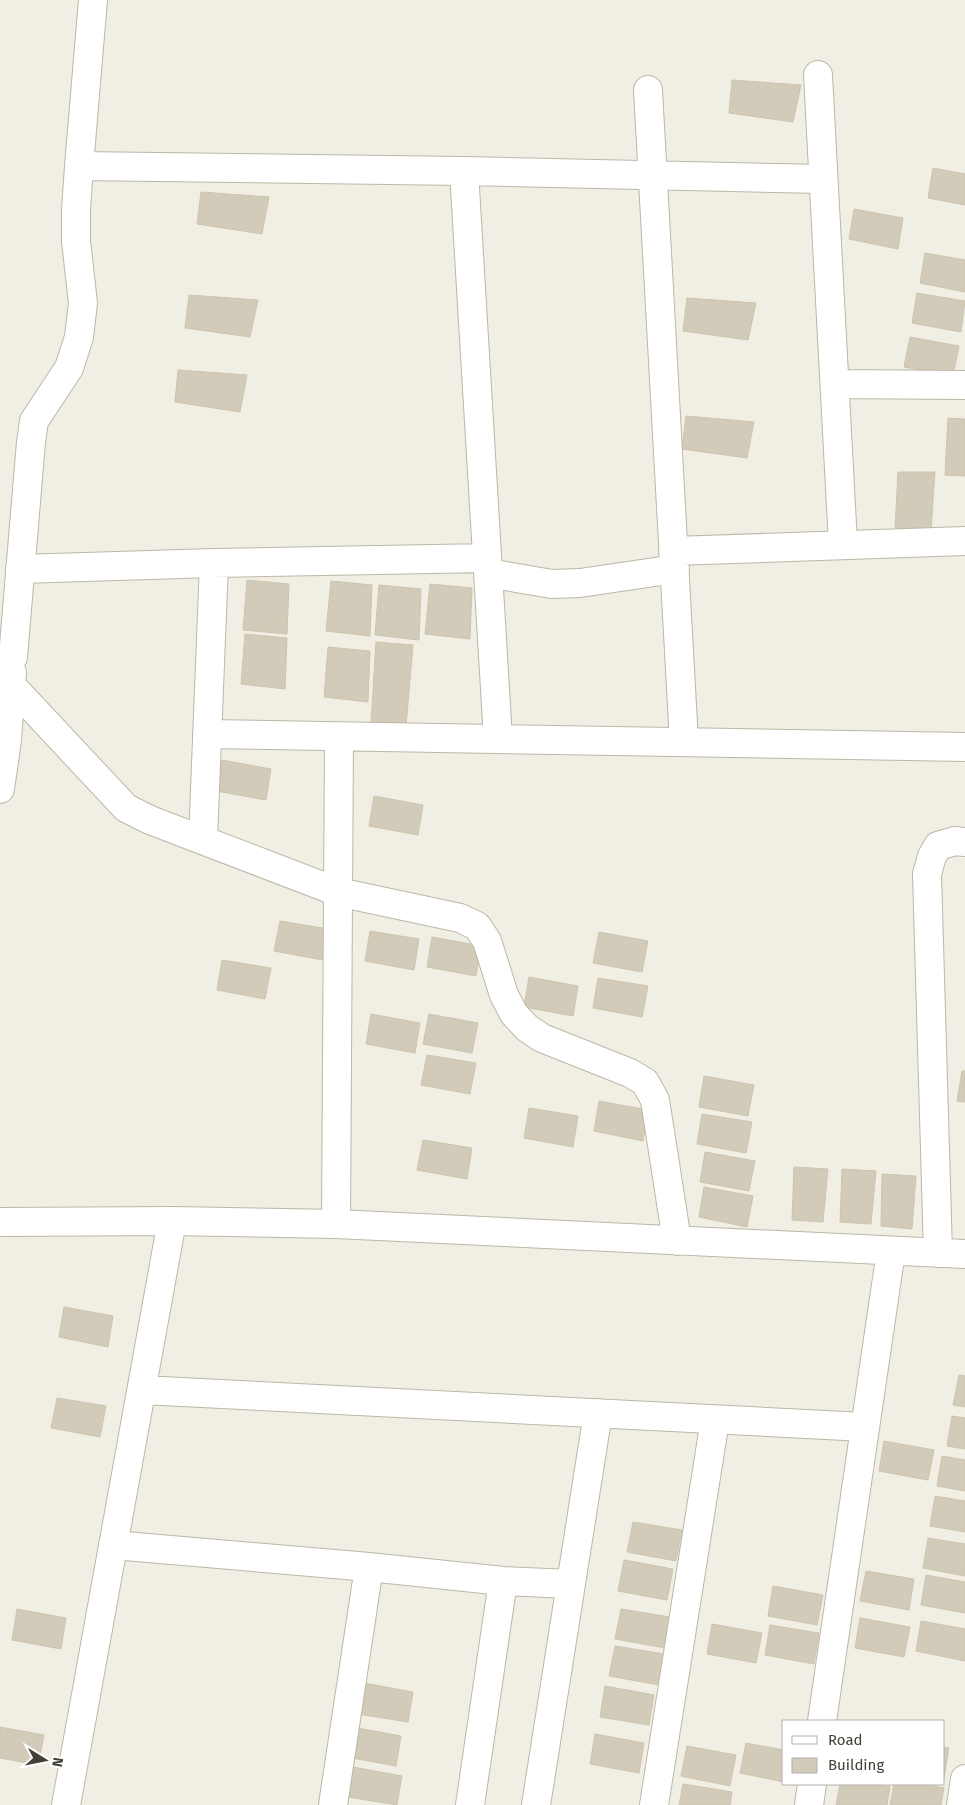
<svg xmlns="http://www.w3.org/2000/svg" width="965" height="1805" font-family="'Fira Sans',sans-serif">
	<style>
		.building { fill: #d2cbba; stroke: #ccc4ae }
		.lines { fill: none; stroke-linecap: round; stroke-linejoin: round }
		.street-casing { stroke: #bcb7a7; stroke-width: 30 }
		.street { stroke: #fff; stroke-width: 28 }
	</style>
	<rect width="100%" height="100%" fill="#f1eee4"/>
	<!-- building -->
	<path class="building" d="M732,80L801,85L793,122L729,113Z
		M933,168L965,174V205L928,198Z
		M201,192L269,197L262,234L197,224Z
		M854,209L903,218L898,249L849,239Z
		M925,253L965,260V292L920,283Z
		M917,293L965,301L961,332L912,323Z
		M189,295L258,300L250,337L185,328Z
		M687,298L756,303L748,340L683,331Z
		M910,337L959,346L953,376L904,367Z
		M178,370L247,375L240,412L175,402Z
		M686,416L754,422L747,458L682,449Z
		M948,418L965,419V476L945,475Z
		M898,472H935L931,530L895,528Z
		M247,580L289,584L287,634L243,630Z
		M331,581L372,585L370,636L326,631Z
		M430,584L472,588L470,639L425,634Z
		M379,585L421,589L419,640L375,635Z
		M245,634L287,638L285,689L241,684Z
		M376,642L413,645L406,726L371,723Z
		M328,647L370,651L368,702L324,697Z
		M222,760L271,769L266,800L216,791Z
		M374,796L423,805L418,835L369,826Z
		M280,921L329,929L323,960L274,951Z
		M370,931L419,939L414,970L365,961Z
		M599,932L648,941L642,972L593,963Z
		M432,937L481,946L476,976L427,967Z
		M222,960L271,968L265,999L217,990Z
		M529,977L578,986L573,1016L524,1007Z
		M598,978L648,986L642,1017L593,1008Z
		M371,1014L420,1023L415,1053L366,1044Z
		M429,1014L478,1023L472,1053L423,1044Z
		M427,1055L476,1063L470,1094L421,1085Z
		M962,1071H965V1102L957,1101Z
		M704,1076L754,1085L748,1116L699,1107Z
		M599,1101L648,1110L643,1141L594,1131Z
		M529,1108L578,1116L573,1147L524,1138Z
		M702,1114L752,1122L746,1153L697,1144Z
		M423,1140L472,1148L467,1179L417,1170Z
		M705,1152L755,1161L749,1191L700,1182Z
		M794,1167L828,1169L823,1222L792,1220Z
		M842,1169L876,1171L871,1224L840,1222Z
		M882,1174L916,1176L912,1229L881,1226Z
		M704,1187L753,1196L747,1227L699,1217Z
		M64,1307L113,1316L108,1347L59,1337Z
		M959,1375L965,1376V1407L953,1405Z
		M57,1398L106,1406L100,1437L51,1428Z
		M952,1416L965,1418V1449L947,1446Z
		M884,1441L934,1450L928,1480L879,1471Z
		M942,1456L965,1460V1491L937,1486Z
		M935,1496L965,1501V1532L930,1526Z
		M633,1522L682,1530L676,1561L627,1552Z
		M928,1538L965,1544V1576L923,1568Z
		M624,1560L673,1569L667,1600L618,1591Z
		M866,1571L914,1579L909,1610L860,1601Z
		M926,1575L965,1582V1613L921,1605Z
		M773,1586L823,1595L817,1625L768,1616Z
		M17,1609L66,1618L61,1649L12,1640Z
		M621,1609L670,1617L665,1648L615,1639Z
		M860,1618L910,1627L904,1657L855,1648Z
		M921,1621L965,1629V1661L916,1651Z
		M712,1624L762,1633L756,1663L707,1654Z
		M770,1625L819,1633L814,1664L765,1655Z
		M615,1646L664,1654L659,1685L609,1676Z
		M364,1683L413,1692L408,1722L358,1714Z
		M605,1686L654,1695L649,1725L600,1717Z
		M0,1727L44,1735L38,1765L0,1758Z
		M352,1727L401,1736L396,1766L347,1757Z
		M595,1734L644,1743L639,1773L590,1764Z
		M746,1743L784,1750V1782L740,1773Z
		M687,1746L736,1755L730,1786L681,1776Z
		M944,1747L949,1748L944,1778Z
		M353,1767L402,1776L397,1805L348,1797Z
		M683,1784L732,1792L730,1805H679Z
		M840,1784H871L890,1787L887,1805H836Z
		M894,1784H922L944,1788L941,1805H890Z"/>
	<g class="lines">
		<defs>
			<path id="street" d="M818,75L843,544
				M648,90L684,742
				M79,166L93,0
				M464,171L498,739
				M835,384L965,385
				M673,551L965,541
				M20,569L214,563L487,558
				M488,573L552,584L580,583L675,569
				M0,662L13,657L31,442L34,421L69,368L79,337L83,303L76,241V210L79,166L464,171L823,179
				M11,685L126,808L150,820L338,892L460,918L477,926L487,941L504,995L514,1014L527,1028L542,1038L630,1073L645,1082L655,1100L677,1241
				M207,734L965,747
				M0,789L7,740L12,673
				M203,840L214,563
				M0,1222L172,1221L336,1224L965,1254
				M336,1224L339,737
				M938,1253L927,874L932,856L938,846L955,841L965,842
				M142,1390L865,1427
				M113,1545L369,1567L503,1581L571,1584
				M822,1721L891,1251
				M66,1805L172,1221
				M333,1805L369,1567
				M470,1805L503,1581
				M536,1805L598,1413
				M654,1805L715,1420
				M809,1805L812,1784
				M961,1805L965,1779"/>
		</defs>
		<!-- street casing -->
		<use href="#street" class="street-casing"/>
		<!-- street -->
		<use href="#street" class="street"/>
	</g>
	<!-- legend -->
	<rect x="782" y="1720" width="162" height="65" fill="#ffffff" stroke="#b3b2ae"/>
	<rect x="792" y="1736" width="25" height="8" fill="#ffffff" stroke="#b3b2ae"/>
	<text x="828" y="1745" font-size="15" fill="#423f34">Road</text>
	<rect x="792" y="1758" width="25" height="15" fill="#d2cbba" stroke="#b3b2ae"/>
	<text x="828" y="1770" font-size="15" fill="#423f34">Building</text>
	<!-- north arrow -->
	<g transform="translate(45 1760) rotate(100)" stroke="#ffffff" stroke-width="4" paint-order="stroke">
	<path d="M0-4L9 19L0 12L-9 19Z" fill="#423f34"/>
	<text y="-8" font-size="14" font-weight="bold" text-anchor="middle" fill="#423f34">N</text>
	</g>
</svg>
